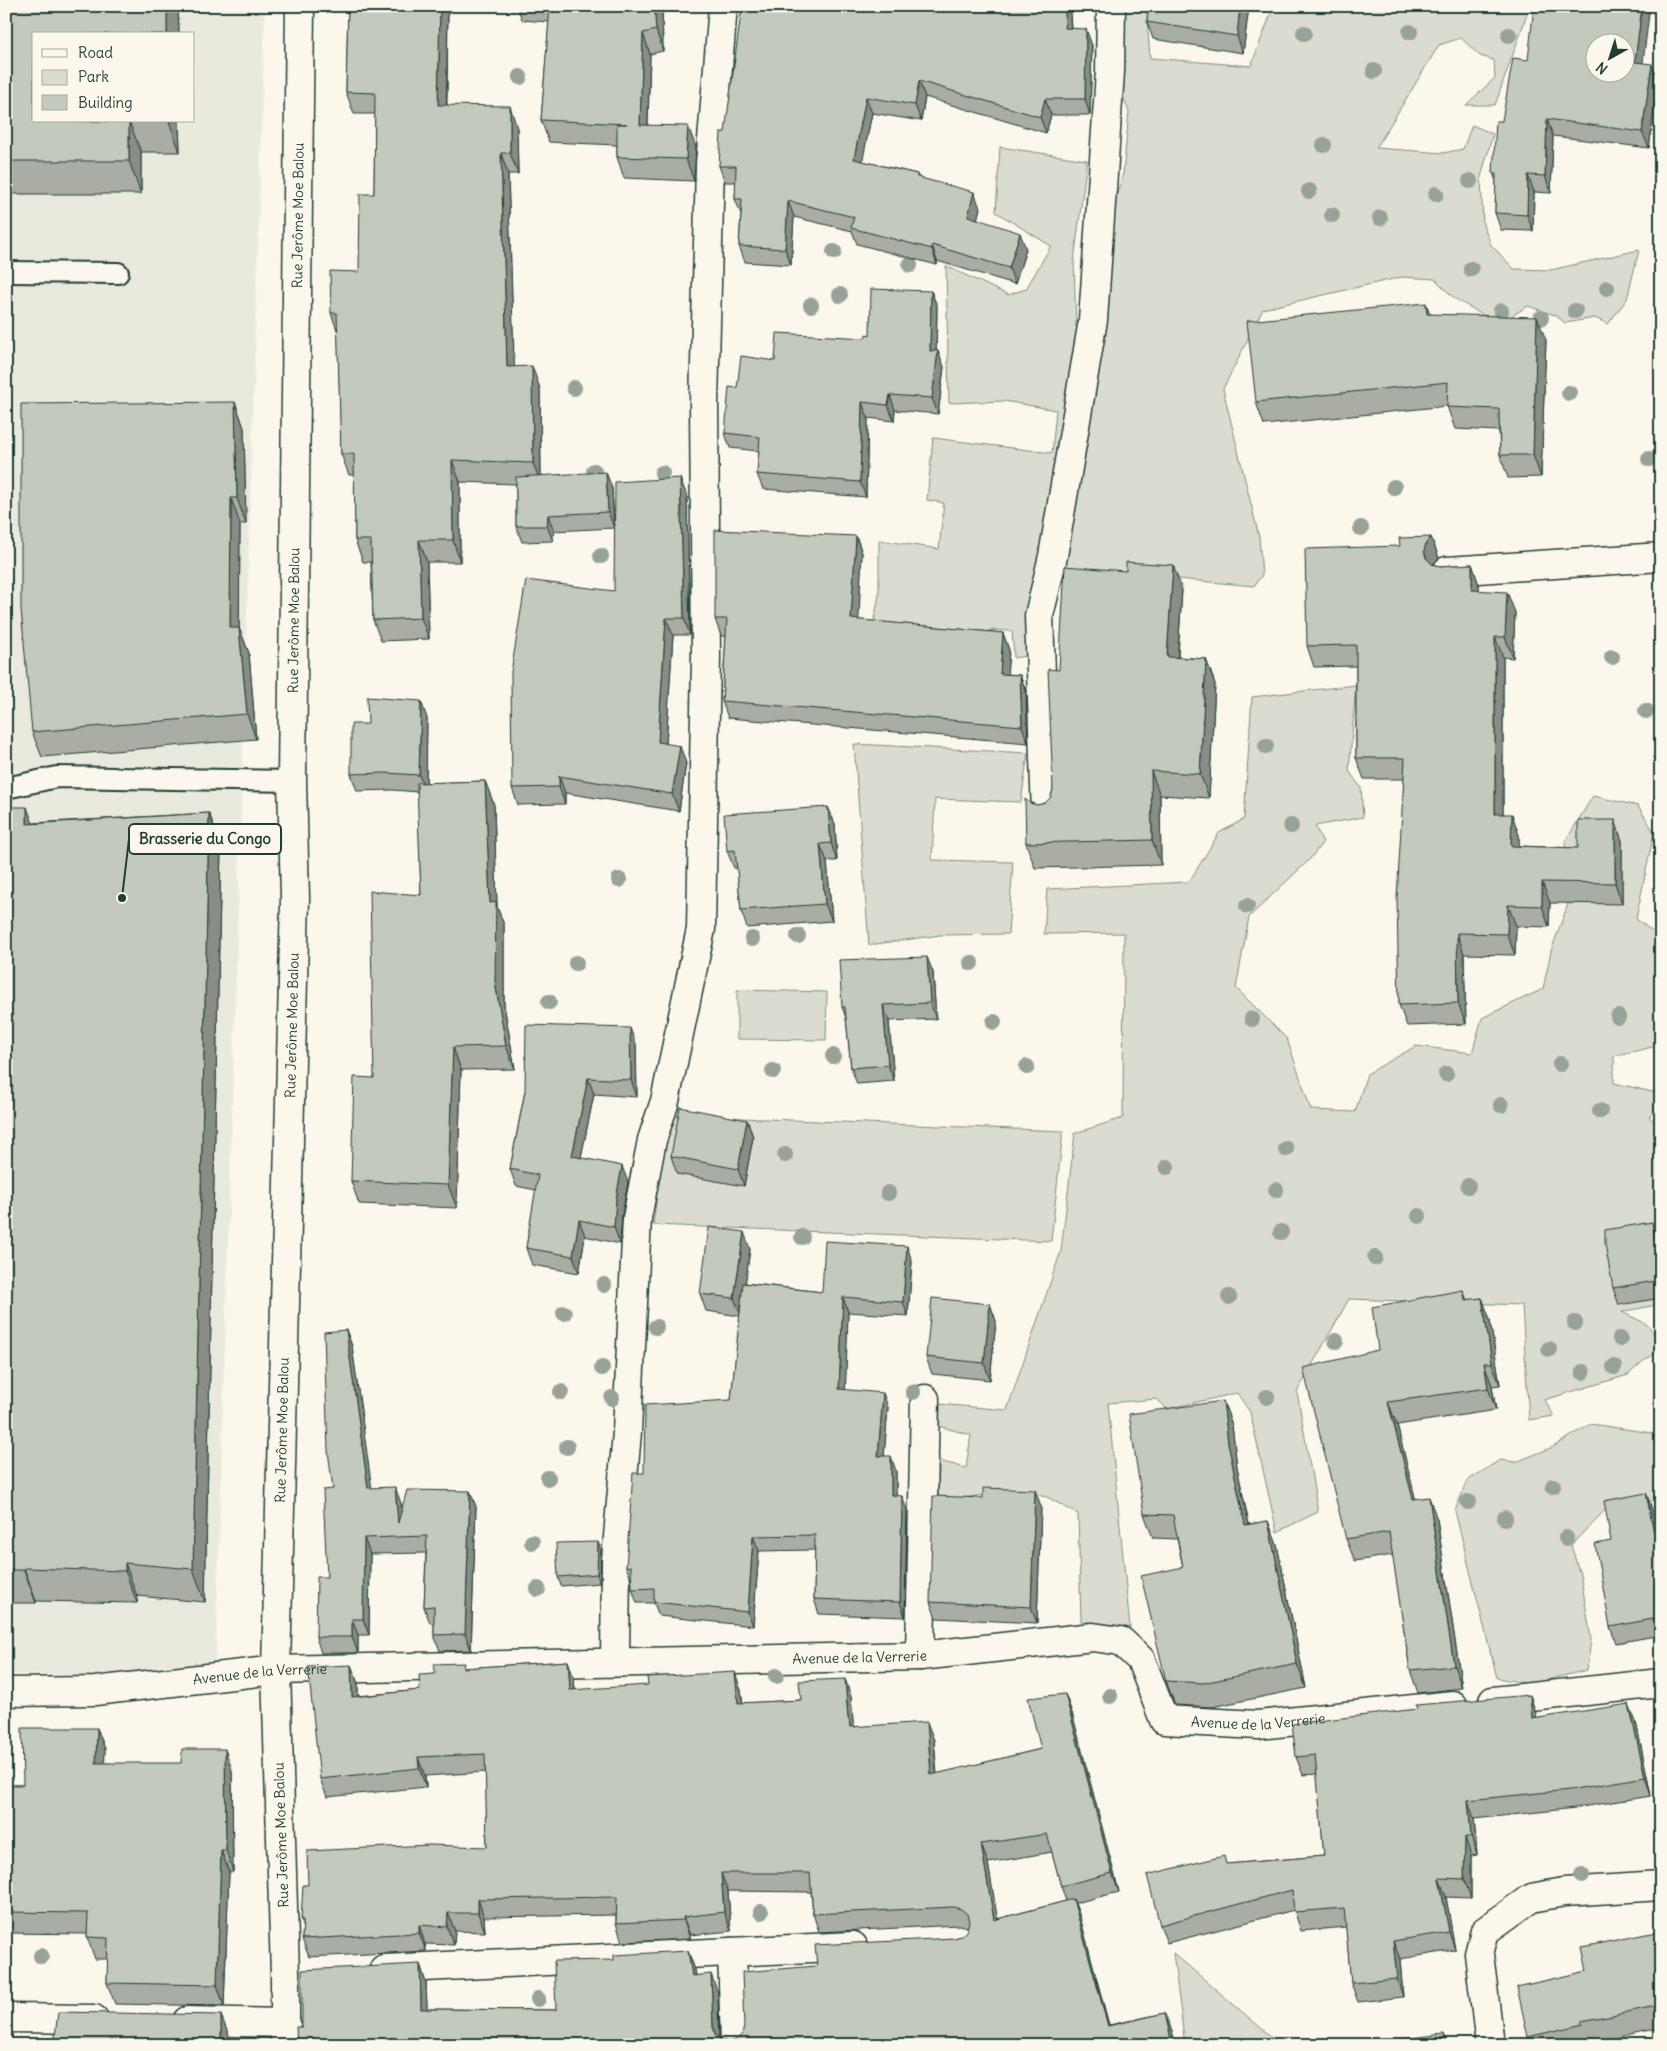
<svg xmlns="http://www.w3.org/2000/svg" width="1667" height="2051" font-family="Delius,sans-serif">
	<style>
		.built { fill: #eae9de; fill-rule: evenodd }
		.green { fill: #dbdcd1; stroke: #7d8c82 }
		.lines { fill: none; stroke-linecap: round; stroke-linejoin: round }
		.lane-casing { stroke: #1f3d34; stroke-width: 24 }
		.street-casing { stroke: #1f3d34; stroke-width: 31 }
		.lane { stroke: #fbf7ec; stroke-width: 20 }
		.street { stroke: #fbf7ec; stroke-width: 28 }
		.tree { fill: #97a298 }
		.wall { fill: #a9ada3; stroke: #1f3d34; fill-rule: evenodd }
		.shaded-wall { fill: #898d85; stroke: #1f3d34 }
		.building { fill: #c4c9be; stroke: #1f3d34; fill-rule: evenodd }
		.labels { text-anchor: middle; stroke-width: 5; stroke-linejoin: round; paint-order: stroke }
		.street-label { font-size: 14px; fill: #1f3d34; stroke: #fbf7ec }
		.leader { fill: none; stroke: #1f3d34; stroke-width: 2 }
		.callout-dot { fill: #1f3d34; stroke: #fbf7ec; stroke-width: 2 }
		.callout { fill: #fbf7ec; stroke: #1f3d34; stroke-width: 2 }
		.callout-label { font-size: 15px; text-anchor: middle; font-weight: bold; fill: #1f3d34 }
	</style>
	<rect width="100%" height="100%" fill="#fbf7ec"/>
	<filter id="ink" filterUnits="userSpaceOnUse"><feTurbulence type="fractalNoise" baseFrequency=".02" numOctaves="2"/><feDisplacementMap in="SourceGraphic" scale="10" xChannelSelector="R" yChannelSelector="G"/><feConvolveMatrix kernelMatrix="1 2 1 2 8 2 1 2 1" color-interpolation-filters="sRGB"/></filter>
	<g filter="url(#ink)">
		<!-- built -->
		<path class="built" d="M6,6H265L215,1679L6,1674ZM34,34H194V121H34Z"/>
		<!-- green -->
		<path class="green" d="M1118,6H1146L1150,58L1251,66L1272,11L1265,6H1530L1495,105H1466L1495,78L1494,60L1480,56L1461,38L1439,45L1376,148L1443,153L1463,149L1472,125L1493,134L1481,177L1483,225L1491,245L1514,269L1551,270L1639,250L1627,299L1608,324L1595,318L1565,323L1555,315L1528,306L1498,324L1454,298L1435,279L1402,277L1263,309L1223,389L1259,537L1262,575L1254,586L1069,569L1039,607L1027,656L1014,658L1012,631L989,630L987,652L873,628L879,594V540L939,549L944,503L927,500L933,438L1052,453L1056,410L1004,401L949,403L946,266L1008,295L1026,289L1051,246L996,212L1000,147L1087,160L1074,261L1076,327L1104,319L1108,224L1123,174L1129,112L1118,84Z
			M1356,685L1349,771L1361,788L1363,817L1315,826L1323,842L1310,859L1249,917L1236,988L1287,1039L1311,1110L1355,1112L1367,1074L1416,1046L1472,1053L1482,1018L1543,989L1551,951L1568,904L1565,842L1593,796L1638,806L1654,832L1636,919L1661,938V1045L1614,1056V1083L1661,1094V1102L1649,1117L1661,1126V1304L1622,1312C1647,1325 1654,1322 1658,1352L1642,1362L1628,1375L1544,1400L1554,1416L1529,1420L1522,1305L1349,1299L1297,1392L1318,1512L1277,1532L1250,1412L1237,1393L1167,1409L1157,1399L1108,1403L1130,1628L1081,1621L1078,1514L1047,1497L1014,1490L938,1502L939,1461L966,1468L971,1435L938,1426V1404L1007,1410L1061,1251L1075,1133L1123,1118L1124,933L1044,934L1047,889L1189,882L1219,833L1244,819L1252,697Z
			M854,744L1028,753L1021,802L935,799L932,860L1013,862L1008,934L940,935L869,945Z
			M737,990L827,992L826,1040L737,1039Z
			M667,1115L1063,1131L1051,1241L653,1225Z
			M1591,1424L1652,1433L1661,1444V1502L1642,1500L1610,1505L1571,1545L1581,1578L1591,1639L1587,1670L1530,1684L1497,1678L1455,1511L1467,1481L1500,1460L1516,1462L1553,1447Z
			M1173,1953L1281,2045H1185Z"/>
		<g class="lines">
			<defs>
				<path id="lane" d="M6,272L118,273
					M6,788L57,777L292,781"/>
				<g id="street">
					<path d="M1447,571L1661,557"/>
					<path d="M1046,814L1039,616L1053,556L1093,320L1110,72L1111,6"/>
					<path d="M920,1656L925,1399"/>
					<path d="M615,1662L616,1560L627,1432L637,1218L652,1140L665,1101L701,929L706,658L704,404L710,164L723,6"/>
					<path id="s1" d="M6,1692L95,1691L276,1670L920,1656L1093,1637L1121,1641L1141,1660L1164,1720L1258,1725L1453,1705"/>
					<path d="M1493,1701L1661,1683"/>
					<path d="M732,1952L735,2045"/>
					<path d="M384,1969L853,1946"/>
					<path d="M6,2018L94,2019"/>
					<path d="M187,2021L286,2023"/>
					<path id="s2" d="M285,2045V1974L276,1670L295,898L292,781L300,6"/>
					<path d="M1490,2045L1479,1954L1485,1931L1531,1898L1564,1892L1661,1886"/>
				</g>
			</defs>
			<!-- lane casing -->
			<use href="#lane" class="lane-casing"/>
			<!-- street casing -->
			<use href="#street" class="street-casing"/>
			<!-- lane -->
			<use href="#lane" class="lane"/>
			<!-- street -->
			<use href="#street" class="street"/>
		</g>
		<!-- trees -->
		<g class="tree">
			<circle cx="1410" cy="32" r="8"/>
			<circle cx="1304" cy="33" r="8"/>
			<circle cx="1509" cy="35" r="8"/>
			<circle cx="1374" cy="71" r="8"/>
			<circle cx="520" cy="77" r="8"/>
			<circle cx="1324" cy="145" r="8"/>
			<circle cx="1470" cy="181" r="8"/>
			<circle cx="1309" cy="191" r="8"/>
			<circle cx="1436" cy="194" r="8"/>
			<circle cx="1332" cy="215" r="8"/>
			<circle cx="1380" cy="218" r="8"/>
			<circle cx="834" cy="252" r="8"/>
			<circle cx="910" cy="265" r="8"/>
			<circle cx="1471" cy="269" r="8"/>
			<circle cx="1607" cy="288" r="8"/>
			<circle cx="840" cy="295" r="8"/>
			<circle cx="811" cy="305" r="8"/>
			<circle cx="1501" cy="311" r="8"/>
			<circle cx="1575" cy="311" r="8"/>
			<circle cx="1541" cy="318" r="8"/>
			<circle cx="574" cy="388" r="8"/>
			<circle cx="1569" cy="393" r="8"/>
			<circle cx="1649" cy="459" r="8"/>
			<circle cx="594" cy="471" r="8"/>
			<circle cx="662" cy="473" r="8"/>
			<circle cx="1394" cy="487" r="8"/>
			<circle cx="1361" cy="528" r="8"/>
			<circle cx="601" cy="556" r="8"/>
			<circle cx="1612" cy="657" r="8"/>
			<circle cx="1646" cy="711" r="8"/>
			<circle cx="1266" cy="746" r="8"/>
			<circle cx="1291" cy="826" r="8"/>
			<circle cx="619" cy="880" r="8"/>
			<circle cx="1247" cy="906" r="8"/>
			<circle cx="798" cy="936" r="8"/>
			<circle cx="752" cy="939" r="8"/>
			<circle cx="576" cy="963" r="8"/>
			<circle cx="971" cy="963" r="8"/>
			<circle cx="549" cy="1002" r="8"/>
			<circle cx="1618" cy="1017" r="8"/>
			<circle cx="1252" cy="1019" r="8"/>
			<circle cx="994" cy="1022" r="8"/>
			<circle cx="833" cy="1056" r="8"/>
			<circle cx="1560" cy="1064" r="8"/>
			<circle cx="1027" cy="1067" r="8"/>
			<circle cx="773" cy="1071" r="8"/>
			<circle cx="1446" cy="1074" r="8"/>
			<circle cx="1501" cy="1105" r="8"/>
			<circle cx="1600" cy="1111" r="8"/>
			<circle cx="1286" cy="1149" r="8"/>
			<circle cx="785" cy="1155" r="8"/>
			<circle cx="1167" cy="1167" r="8"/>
			<circle cx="1468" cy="1186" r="8"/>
			<circle cx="1276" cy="1190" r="8"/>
			<circle cx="888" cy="1193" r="8"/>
			<circle cx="1419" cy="1216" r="8"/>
			<circle cx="1281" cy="1232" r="8"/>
			<circle cx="802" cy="1237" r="8"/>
			<circle cx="1375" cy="1258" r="8"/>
			<circle cx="604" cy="1285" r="8"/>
			<circle cx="1229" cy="1297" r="8"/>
			<circle cx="564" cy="1313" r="8"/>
			<circle cx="1575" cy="1323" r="8"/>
			<circle cx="656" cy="1327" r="8"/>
			<circle cx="1620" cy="1339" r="8"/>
			<circle cx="1336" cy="1341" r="8"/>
			<circle cx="1549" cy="1349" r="8"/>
			<circle cx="1614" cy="1367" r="8"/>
			<circle cx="602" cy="1368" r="8"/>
			<circle cx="1583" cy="1372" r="8"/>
			<circle cx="561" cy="1392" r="8"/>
			<circle cx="913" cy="1392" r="8"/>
			<circle cx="1267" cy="1397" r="8"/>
			<circle cx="612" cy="1398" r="8"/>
			<circle cx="567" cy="1447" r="8"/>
			<circle cx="548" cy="1478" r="8"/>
			<circle cx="1553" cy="1486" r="8"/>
			<circle cx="1468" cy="1502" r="8"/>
			<circle cx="1505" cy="1518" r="8"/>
			<circle cx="1566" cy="1538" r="8"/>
			<circle cx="532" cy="1542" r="8"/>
			<circle cx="538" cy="1589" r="8"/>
			<circle cx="776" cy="1676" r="8"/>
			<circle cx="1110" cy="1696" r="8"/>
			<circle cx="1582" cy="1875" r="8"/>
			<circle cx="761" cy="1912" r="8"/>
			<circle cx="41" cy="1956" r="8"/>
			<circle cx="538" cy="1999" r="8"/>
		</g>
		<!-- wall -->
		<path class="wall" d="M6,6H178L179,34L34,121H179L180,152H141V194H6Z
			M348,6H448L447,106L517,128L518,174H508L514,367L540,388L541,475L612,488L614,528L554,531L553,541L522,542L516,526V484L460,482V562H427L429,639L381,641L373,620L371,562H363L355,540V475H349L341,454L338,333L331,313L359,272L374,194L375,114H354L346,92Z
			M517,6H662L663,51L650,54L648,125L696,147L694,181L624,178L617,157V145L549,142L541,120L549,22L522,20Z
			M771,6H1069L1070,10L1071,28L1092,45L1090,115H1051L1046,133L925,97L921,121L872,113L862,161L917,174L919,178L980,208L977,219L1026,249L1015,284L937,261V265L857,244L852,231L794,217L791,265L745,262L739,246L741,214L735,199L736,182H725L719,166L725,132Z
			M1249,6L1243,53L1153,39L1147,22Z
			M1528,60L1643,63L1658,81L1649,148L1553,136L1551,193L1534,192L1533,231L1501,230L1495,213L1496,181L1493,173L1502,121Z
			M931,291L937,306L936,351H938L944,367L938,414L895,410L894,421L868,418L866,497L763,489L757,474L759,451L730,448L725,433L737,388L775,361L865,338Z
			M1430,314L1546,340L1541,477L1508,478L1500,455L1499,431L1455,429L1447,406L1264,425L1256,402Z
			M235,402L244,428L246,524H240L239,628L249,653L256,739L42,757L32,732Z
			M687,496L690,635H673L666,743L686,763L679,811L565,793V804L518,805L512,788L614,591Z
			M856,536L862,553L858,620L1003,633L1009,650L1007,674L1020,675L1026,692L1028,743L728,718L722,701L726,636H721L715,619Z
			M1431,537L1439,558L1433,564L1440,566L1472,564L1479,585V590L1515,612L1513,658L1503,657V814L1519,835V846L1578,848L1615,820L1622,841V904L1550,903L1549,927L1516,926L1515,955L1464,954L1466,1024L1407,1026L1399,1005L1404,779H1364L1356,758V666L1314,667L1307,646L1400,546Z
			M1126,571L1182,590L1178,657L1206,659L1215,684L1209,798L1160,795L1161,865L1035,868L1026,843L1030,803L1037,805L1045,803L1051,797L1053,789L1059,670Z
			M427,718L426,783L485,781L494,805L497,907L504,925V1005L515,1069L461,1070L457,1208L359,1204L351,1181L374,1078L421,895L418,792L393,790L357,791L351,774L368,724Z
			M6,807L32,823L209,813L221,846L205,1602L137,1596V1603L36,1601V1603H6Z
			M828,807L835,824L837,861H827L832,921L747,928L741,910L737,868H734L727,851Z
			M933,972L936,1019L889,1021L894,1081L857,1084L851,1068L846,1018L842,1007Z
			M636,1044L637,1097L594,1094L581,1157L628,1182L622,1215L620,1244L585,1236L579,1273L532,1265L526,1248L536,1190L516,1186L510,1169L525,1091Z
			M747,1120L753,1137L744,1186L677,1174L671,1156Z
			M1652,1222L1658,1240L1661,1255V1298L1619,1305L1613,1288Z
			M750,1249L745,1283L822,1292L912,1261L908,1316L848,1312L845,1390L888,1407L884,1456L896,1471V1496L907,1510L905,1617L819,1614L814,1599L815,1550L759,1551L753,1626L659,1616L654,1603H637L632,1589V1581L626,1567L644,1473L731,1400L740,1316L706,1311L700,1294Z
			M1463,1290L1467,1300L1482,1298L1490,1320L1500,1385L1492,1386L1496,1410L1397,1425L1415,1498L1437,1519L1462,1688L1418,1693L1410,1670L1393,1555L1355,1561L1346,1539L1378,1350Z
			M990,1304L996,1321L990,1380L932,1374L926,1357Z
			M346,1330L352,1346L371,1488L401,1503V1510L470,1491L476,1507L471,1650L440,1651L434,1635V1623H430L424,1607L426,1553L370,1554L369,1635H358V1653H321L316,1637L327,1577L333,1489Z
			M1223,1401L1232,1425L1237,1467L1249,1524L1268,1521L1277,1545L1306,1688L1212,1707L1175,1705L1166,1681L1183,1567L1177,1539L1153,1538L1144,1514Z
			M1646,1493L1652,1509L1657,1533L1661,1532V1635L1616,1643L1610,1627L1611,1541Z
			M1041,1506L1037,1623L936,1618L930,1602Z
			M601,1550L600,1583L561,1586L558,1577Z
			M568,1661L574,1679L575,1690H741L743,1703L801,1700L845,1679L851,1697L853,1726L934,1740L937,1774L1041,1749L1065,1694L1072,1713L1119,1892L1075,1903L1080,1917L1109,2025L1165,2013L1172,2032L1175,2045H297L302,2027L420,1964L426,1983L427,2009L556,2010L614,1960L688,1951L695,1970L696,1975L718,1993L719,2039L720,2040L729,2042L736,2040L817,1966L955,1938L961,1936L967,1930V1927L959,1925L819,1932L813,1914L811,1892L728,1891L731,1931L690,1935V1939L622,1942L616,1923V1915L484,1917L485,1932L455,1931L454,1945L425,1944L426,1951L309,1957L302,1939L303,1925L301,1920L308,1885L487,1847L486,1772L425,1776L426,1787L327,1797L320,1779L351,1665L358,1684V1696L420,1690L435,1674L465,1668ZM1052,1852L1061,1886L1066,1901L997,1919L988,1863Z
			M1530,1695L1536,1714L1537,1718L1636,1722L1651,1796L1575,1808L1474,1819L1477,1855L1471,1856V1898L1446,1897L1455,1950L1400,1959L1403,1997L1358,2002L1351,1983L1346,1927L1301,1931L1294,1910L1167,1943L1160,1925L1227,1864L1324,1856L1317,1774L1303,1775L1296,1757Z
			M97,1728L105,1749L104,1763L232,1770L233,1872H229L224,2006L115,2004L107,1983L108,1959H95L87,1937L88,1934L6,1933V1785H23Z
			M1661,1931V2029L1590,2043V2045H1531L1528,2037L1587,1971Z"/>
		<!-- shaded-wall -->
		<path class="shaded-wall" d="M167,6H178L179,34H167Z
			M440,6H448L446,127L438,105Z
			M654,6H662L663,51L656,30Z
			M1065,6H1069L1070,10L1071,44L1065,28Z
			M1240,6H1249L1243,53L1237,36Z
			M1642,6H1650L1641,78L1635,62Z
			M1086,29L1092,45L1090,115L1085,99Z
			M643,33L650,54L647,146L640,125Z
			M1652,64L1658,81L1649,148L1642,132Z
			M919,81L925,97L921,121L915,105Z
			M866,97L872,113L860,174L854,159Z
			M1045,99L1051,115L1046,133L1040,117Z
			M510,106L517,128L518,174L510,153Z
			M1547,119L1553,136L1551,193L1545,176Z
			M129,121L141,152V194L129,161Z
			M169,121H179L180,152Z
			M688,126L696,147L694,181L686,159Z
			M501,153L508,174L515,388L507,367Z
			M1528,175L1534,192L1533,231L1527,215Z
			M974,192L980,208L974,232L968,216Z
			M788,201L794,217L791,265L785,249Z
			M1020,233L1026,249L1015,284L1009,268Z
			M932,245L937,261V265L932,249Z
			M931,291L937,306L936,366L930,351Z
			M1426,303L1434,325L1427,314Z
			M1537,317L1546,340L1541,477L1533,455Z
			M938,351L944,367L938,414L932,398Z
			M532,366L540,388L541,484L533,463Z
			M890,395L895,410L894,421L888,405Z
			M235,402L244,428L246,524L237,498Z
			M862,402L868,418L866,497L860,482Z
			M452,460L460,482V562L453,540Z
			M606,472L612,488L614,528L608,512Z
			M680,478L687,496L690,635L684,618Z
			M231,498L240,524L239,654L230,628Z
			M548,515L554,531L553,541L547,526Z
			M856,536L862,553L858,636L851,619Z
			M1431,537L1439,558L1433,564L1434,579L1424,551L1426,543Z
			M419,540L427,562L429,639L421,618Z
			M1472,564L1479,585L1480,611L1472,590Z
			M1173,565L1182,590L1176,681L1167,657Z
			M1507,592L1515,612L1513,658L1505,637Z
			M666,618L673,635L665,760L658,742Z
			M239,628L249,653L256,739L247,714Z
			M1003,633L1009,650L1006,691L1000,674Z
			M1495,637L1503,657V835L1495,814Z
			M1206,659L1215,684L1209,798L1200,774Z
			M1020,675L1026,692L1028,743L1022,726Z
			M421,701L427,718L426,793L419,775Z
			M680,746L686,763L679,811L672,794Z
			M1151,771L1160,795L1161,865L1152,840Z
			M559,776L565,793V804L559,787Z
			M485,781L494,805L497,907L504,925V1005L515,1069L506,1046L495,982L490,903Z
			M27,807L39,840L27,824Z
			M828,807L835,824L837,861L831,843Z
			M209,813L221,846L205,1602L193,1569Z
			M1512,814L1519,835V867L1511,846Z
			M1615,820L1622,841V904L1615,883Z
			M820,844L827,861L832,921L825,904Z
			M1542,882L1550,903L1549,927L1542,906Z
			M1508,905L1516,926L1515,955L1507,934Z
			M1457,933L1464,954L1466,1024L1458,1003Z
			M927,957L933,972L936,1019L930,1003Z
			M883,1005L889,1021L894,1081L888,1065Z
			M630,1028L636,1044L637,1097L631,1080Z
			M453,1047L461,1070L457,1208L448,1185Z
			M588,1078L594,1094L578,1172L572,1156Z
			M747,1120L753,1137L744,1186L738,1169Z
			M622,1166L628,1182L622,1215L620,1244L614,1227L616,1199Z
			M579,1220L585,1236L579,1273L573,1256Z
			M1652,1222L1658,1240L1661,1255V1274Z
			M744,1232L750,1249L741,1316L734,1298Z
			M907,1246L912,1261L908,1316L903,1302Z
			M843,1297L848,1312L845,1403L839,1389Z
			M1482,1298L1490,1320L1500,1385L1492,1363Z
			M990,1304L996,1321L990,1380L984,1363Z
			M346,1330L352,1346L374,1504L368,1488Z
			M1484,1363L1492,1386L1496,1410L1488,1388Z
			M883,1393L888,1407L883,1471L878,1456Z
			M1223,1401L1232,1425L1237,1467L1254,1549L1245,1525L1228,1443Z
			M1388,1402L1397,1425L1421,1521L1413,1499Z
			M891,1456L896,1471V1510L891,1495Z
			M395,1487L401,1503L403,1537L398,1523Z
			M1035,1490L1041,1506L1037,1623L1031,1607Z
			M470,1491L476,1507L471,1650L465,1634Z
			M1646,1493L1652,1509L1660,1549L1654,1533Z
			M902,1496L907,1510L905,1617L900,1602Z
			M1429,1497L1437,1519L1462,1688L1454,1666Z
			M1268,1521L1277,1545L1306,1688L1297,1664Z
			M753,1536L759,1551L753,1626L748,1612Z
			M364,1538L370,1554L369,1635L363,1619Z
			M598,1542L601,1550L600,1583L597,1574Z
			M125,1563L137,1596V1603L125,1571Z
			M24,1568L36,1601V1603L24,1570Z
			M1656,1610L1661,1624V1627L1658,1618Z
			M352,1619L358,1635V1653L352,1637Z
			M568,1661L574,1679L577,1709L570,1690Z
			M351,1665L358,1684V1716L352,1697Z
			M735,1672L741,1690L745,1721L738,1703Z
			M845,1679L851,1697L854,1732L857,1745L848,1719Z
			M1065,1694L1072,1713L1119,1892L1112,1873Z
			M1530,1695L1536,1714L1539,1737L1532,1719Z
			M1629,1704L1636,1722L1651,1796L1645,1777Z
			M927,1722L934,1740L938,1794L931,1775Z
			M97,1728L105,1749L104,1784L96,1763Z
			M225,1749L232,1770L233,1872L226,1850Z
			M418,1757L425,1776L426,1787L419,1768Z
			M1468,1800L1474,1819L1477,1855L1471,1837Z
			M1465,1837L1471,1856V1898L1464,1879Z
			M981,1844L988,1863L1001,1939L994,1920Z
			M221,1850L229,1872L224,2006L217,1985Z
			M721,1873L728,1891L731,1931L724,1912Z
			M1439,1878L1446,1897L1455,1950L1449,1932Z
			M478,1899L484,1917L485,1932L478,1913Z
			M1073,1899L1080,1917L1114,2044L1108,2026Z
			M448,1913L455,1931L454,1945L447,1927Z
			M683,1917L690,1935V1939L684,1920Z
			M419,1925L425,1944L426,1951L419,1933Z
			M1393,1941L1400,1959L1403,1997L1397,1979Z
			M688,1951L695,1970L698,1994L692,1976Z
			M420,1964L426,1983L428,2028L421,2009Z
			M711,1974L718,1993L719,2045L713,2028Z
			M1165,2013L1172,2032L1175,2045H1172Z
			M221,2015L230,2038V2045H221Z
			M1444,2034L1448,2045H1446Z"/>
		<!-- building -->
		<path class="building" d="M6,6H167V34H34V121H129V161H6Z
			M348,6H440L438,105L510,106V153H501L507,367L532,366L533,463L452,460L453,540H419L421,618L373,620L371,540H355L354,454H341L337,313H331L330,271L359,272L360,194H374L375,93L346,92Z
			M550,6H654L656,30L643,33L640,125L688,126L686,159L617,157V124H627L541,120Z
			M742,6H759L771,8V6H1065V28L1086,29L1085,99H1045L1040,117L919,81L915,105L866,97L854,159L917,174V177L974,192L968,216L1020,233L1009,268L932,245V249L851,228L854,217L788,201L785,249L739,246L742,199H735L736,166H719L721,132H725Z
			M1149,6H1240L1237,36L1147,22Z
			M1534,6H1642L1635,62L1652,64L1642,132L1547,119L1545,176L1528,175L1527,215L1495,213L1496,174L1493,173L1496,121H1502L1513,58L1528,60ZM1594,42H1624V72H1594Z
			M871,289L931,291L930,351H938L932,398L890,395L888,405L862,402L860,482L757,474L760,437L725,433L729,387L737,388L741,356L775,361L777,333L865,338L866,334L870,335Z
			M1426,303L1427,314L1537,317L1533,455H1500L1499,409L1447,407L1448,382L1256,402L1247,321Z
			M235,402L237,498H231L230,628H239L247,714L32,732L21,609V404Z
			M606,472L608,512L548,515L547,526H516V477Z
			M680,478L684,618H666L658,742L680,746L672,794L559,776V787L512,788L511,672L526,580L614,591L615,482Z
			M715,530L856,536L851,619L1003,633L1000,674L1020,675L1022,726L722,701L727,619H715Z
			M1431,537L1426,543L1424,551L1426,558L1432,564L1440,566L1472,564V590L1507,592L1505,637H1495V814H1512L1511,846L1578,848V820H1615V883L1542,882V906L1508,905L1507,934L1457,933L1458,1003L1399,1005L1397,898L1405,758H1356V645L1307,646L1305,549L1400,546L1399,538Z
			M1126,562L1173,565L1167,657L1206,659L1200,774L1151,771L1152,840L1026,843L1025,799L1030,803L1037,805L1045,803L1051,797L1053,789L1048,669L1059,670L1065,566L1126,571Z
			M367,697L421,701L419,775L386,773L351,774V724H368Z
			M485,781L490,903L496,902L495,982L506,1046L453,1047L448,1185L351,1181L354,1077L374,1078L370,891L421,895L417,783Z
			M6,807H27V824L209,813L193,1569L125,1563V1571L24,1568V1570H6Z
			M828,807L831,843L820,844L825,904L741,910L735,850L727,851L724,814Z
			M927,957L930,1003L883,1005L888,1065L851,1068L845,1007H842L839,960Z
			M526,1025L630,1028L631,1080L588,1078L572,1156L622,1166L616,1199L614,1227L579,1220L573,1256L526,1248L538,1175L510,1169L525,1091Z
			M680,1107L747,1120L738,1169L671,1156Z
			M1652,1222L1661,1274V1280L1613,1288L1605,1244V1230Z
			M709,1227L744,1232L734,1298L700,1294Z
			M825,1241L907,1246L903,1302L843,1297L839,1389L883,1393L878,1456H891V1495L902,1496L900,1602L814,1599L815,1535L753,1536L748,1612L654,1602V1588L632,1589L631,1566L626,1567L633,1473H644L645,1405L731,1400L743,1283L822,1292Z
			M1463,1290L1465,1300L1482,1298L1492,1363H1484L1488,1388L1388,1402L1413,1499L1429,1497L1454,1666L1410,1670L1389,1532L1346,1539L1303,1368L1378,1350L1372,1307Z
			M932,1298L990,1304L984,1363L926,1357Z
			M346,1330L368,1488L395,1487L398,1523L407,1490L470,1491L465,1634L434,1635V1606L424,1607L427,1536L364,1538L363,1619H352V1637H316L317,1577H327L323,1490L333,1489L328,1451L324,1332Z
			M1223,1401L1228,1443L1245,1525L1268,1521L1297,1664L1203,1683L1166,1681L1141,1576L1183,1567L1173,1515L1144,1514L1129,1414Z
			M983,1488L1035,1490L1031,1607L930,1602L933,1496L983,1498Z
			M1646,1493L1654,1533L1661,1532V1609L1656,1610L1658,1618L1610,1627L1595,1544L1611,1541L1604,1501Z
			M598,1542L597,1574L558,1577L556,1543Z
			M568,1661L570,1690L648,1685L647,1677L735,1672L738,1703L801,1700L799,1681L845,1679L848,1719H849L850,1727L927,1722L931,1775L1041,1749L1028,1698L1065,1694L1112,1873L1061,1886L1047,1834L981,1844L994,1920L1073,1899L1108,2026L1165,2013L1172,2045H1015L1014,2042L999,2045H297L296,2027H302V1970L420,1964L421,2009L556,2010L554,1961L614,1960V1955L688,1951L692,1976L711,1974L713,2028L715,2034L720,2040L729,2042L736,2040L742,2034L744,2027L742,1972L817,1966L815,1945L955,1938L961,1936L967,1930L969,1921L967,1914L961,1909L953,1907L813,1914L810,1873H721L724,1912L683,1917L684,1920L616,1923L617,1897L478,1899V1913H448L447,1927L419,1925V1933L302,1939L303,1920H301L303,1885H308L307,1851L429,1845L487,1847L485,1754L418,1757L419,1768L320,1779L308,1667L351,1665L352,1697L420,1690L419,1675L435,1674L434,1664L464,1663L463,1668Z
			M1530,1695L1532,1719L1629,1704L1645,1777L1569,1790L1468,1800L1471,1837H1465L1464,1879L1439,1878L1449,1932L1393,1941L1397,1979L1351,1983L1344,1908L1294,1912L1292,1890L1160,1925L1147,1875L1224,1856L1226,1864L1324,1856L1315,1755L1296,1757L1292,1724L1417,1709L1416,1705Z
			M22,1728H97L96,1763H181L182,1749H225L226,1850H221L217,1985L107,1983L108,1938L87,1937L88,1913L6,1912V1785H23Z
			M1661,1931V2005L1582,2021L1583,2024L1528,2037L1517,1987L1587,1971L1582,1947Z
			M58,2012L221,2015V2045H54Z
			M1444,2034L1446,2045H1394V2040Z"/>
	</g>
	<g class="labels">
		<!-- street labels -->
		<g class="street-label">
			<text dy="5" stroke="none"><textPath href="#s2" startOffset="1830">Rue Jerôme Moe Balou</textPath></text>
			<text dy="5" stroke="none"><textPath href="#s2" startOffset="1425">Rue Jerôme Moe Balou</textPath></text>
			<text dy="5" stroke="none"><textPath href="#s2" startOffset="1020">Rue Jerôme Moe Balou</textPath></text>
			<text dy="5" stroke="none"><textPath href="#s2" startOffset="615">Rue Jerôme Moe Balou</textPath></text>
			<text dy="5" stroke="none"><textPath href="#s1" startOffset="855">Avenue de la Verrerie</textPath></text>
			<text dy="5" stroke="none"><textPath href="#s1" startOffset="255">Avenue de la Verrerie</textPath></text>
			<text dy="5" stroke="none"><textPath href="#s1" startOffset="1304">Avenue de la Verrerie</textPath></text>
			<text transform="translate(281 1835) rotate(-92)" y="5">Rue Jerôme Moe Balou</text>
		</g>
	</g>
	<!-- callouts -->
	<path class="leader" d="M122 898L129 839"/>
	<circle class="callout-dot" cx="122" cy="898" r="5"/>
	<rect class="callout" x="129" y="824" width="152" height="30" rx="5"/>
	<g class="callout-label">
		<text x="205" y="844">Brasserie du Congo</text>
	</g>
	<!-- margin -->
	<rect width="1667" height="2051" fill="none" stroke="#fbf7ec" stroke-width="25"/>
	<rect x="12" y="12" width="1642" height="2026" fill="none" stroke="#1f3d34" stroke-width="2" filter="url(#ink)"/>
	<!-- legend -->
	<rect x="32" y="32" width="162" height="90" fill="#fbf7ec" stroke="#a3ada2"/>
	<rect x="42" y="49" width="25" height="8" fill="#fbf7ec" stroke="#a3ada2"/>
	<text x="78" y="58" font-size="15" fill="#1f3d34">Road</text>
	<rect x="42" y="70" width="25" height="15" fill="#dbdcd1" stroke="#a3ada2"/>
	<text x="78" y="82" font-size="15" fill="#1f3d34">Park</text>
	<rect x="42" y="95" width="25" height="15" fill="#c4c9be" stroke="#a3ada2"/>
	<text x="78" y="108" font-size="15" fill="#1f3d34">Building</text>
	<!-- north arrow -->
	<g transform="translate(1610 58) rotate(219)"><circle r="24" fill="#fbf7ec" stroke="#a3ada2"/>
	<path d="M0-4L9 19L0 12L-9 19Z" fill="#1f3d34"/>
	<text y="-8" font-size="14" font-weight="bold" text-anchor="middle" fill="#1f3d34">N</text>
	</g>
</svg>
